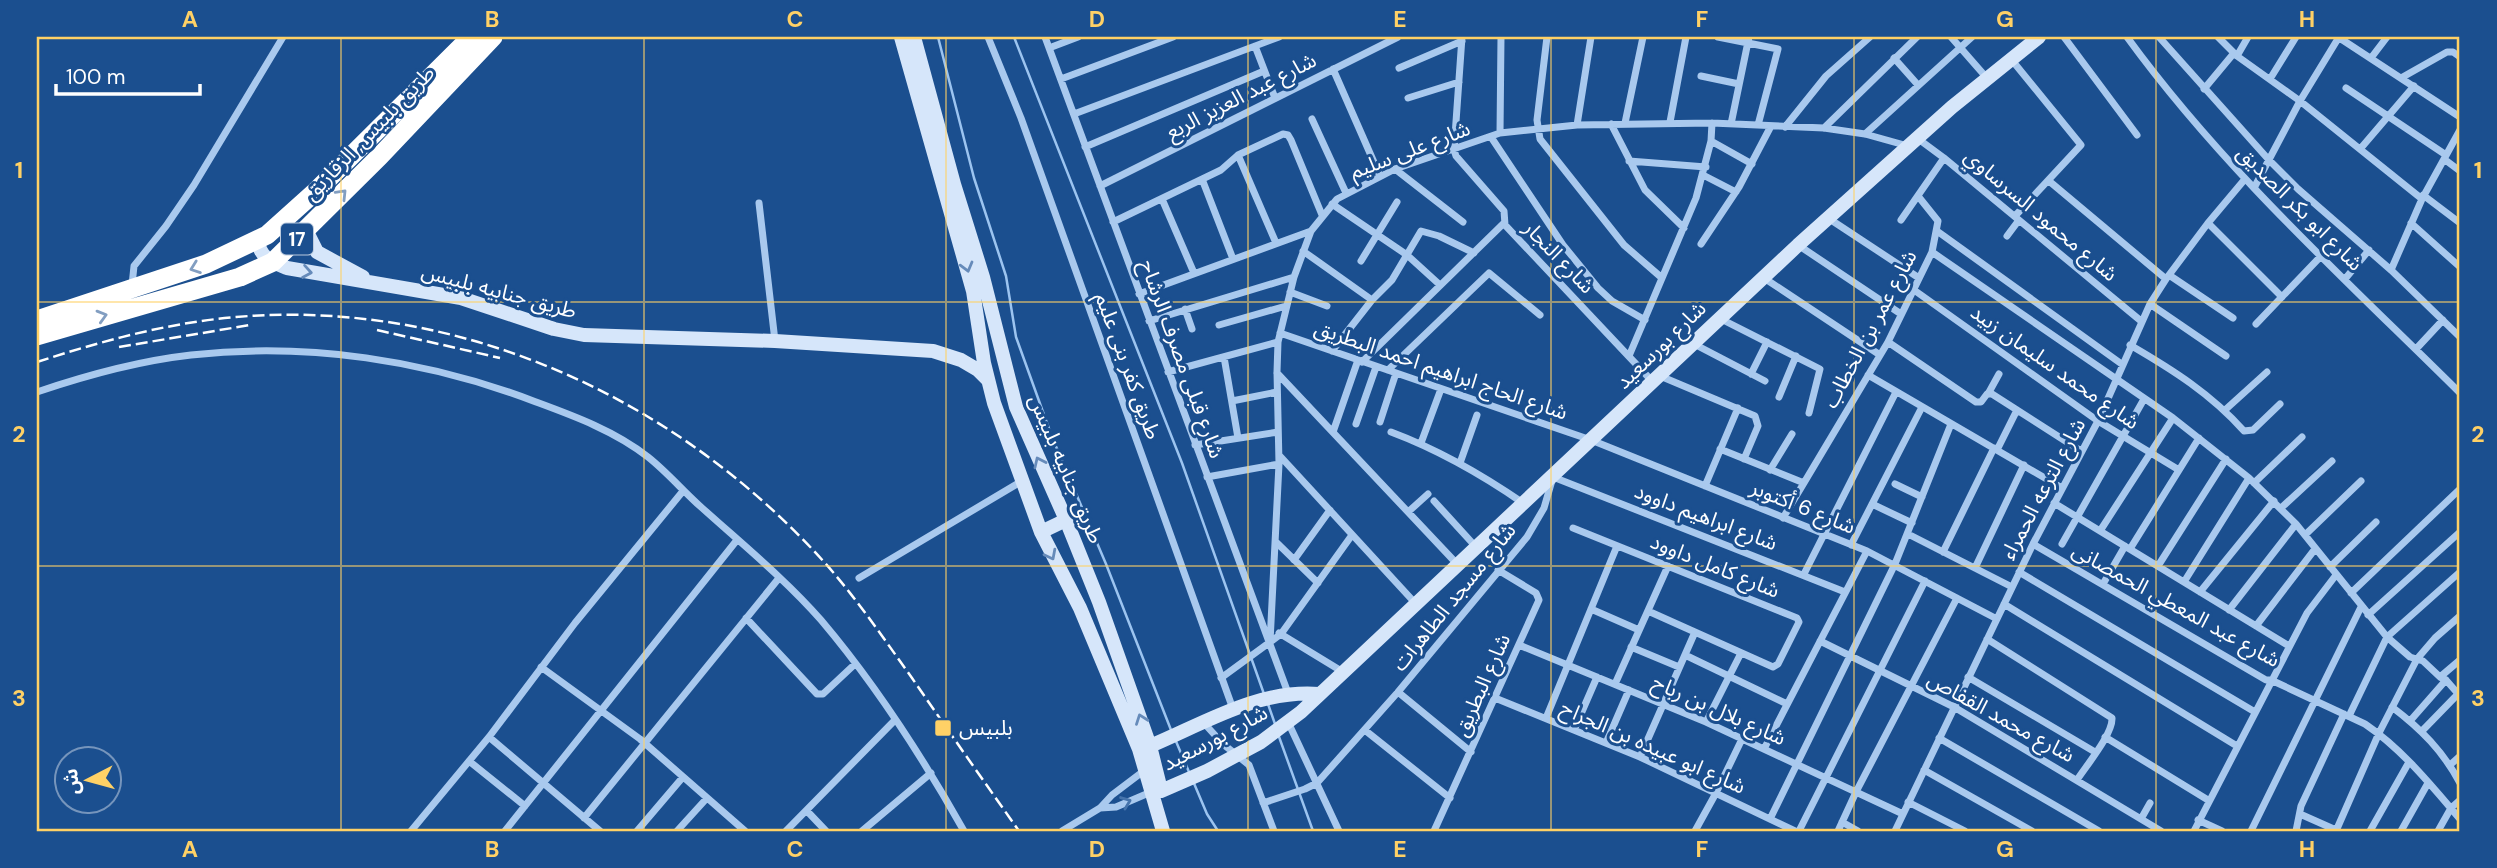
<svg xmlns="http://www.w3.org/2000/svg" width="2497" height="868" font-family="'DM Sans','Noto Sans Arabic',sans-serif">
	<style>
		.lines { fill: none; stroke-linecap: round; stroke-linejoin: round }
		.stream { stroke: #9cc4f0; stroke-width: 2.5 }
		.street { stroke: #a9c9ee; stroke-width: 7 }
		.secondary { stroke: #d6e6fa; stroke-width: 14 }
		.highway { stroke: #fff; stroke-width: 19 }
		.rail { stroke: #fff; stroke-width: 2.5; stroke-dasharray: 12 5; stroke-linecap: butt }
		.oneway { stroke: #829ec1 }
		.oneway2 { stroke: #668bba }
		.oneway3 { stroke: #4674ac }
		.grid { fill: none; stroke: #ffd166; stroke-width: 2; stroke-opacity: 0.55 }
		.poi-dot { fill: #ffd166; stroke: #1b4f8f; stroke-width: 2.5 }
		.labels { text-anchor: middle; stroke-width: 6; stroke-linejoin: round; paint-order: stroke }
		.shield { fill: #1b4f8f; stroke: #bbcadd; stroke-width: 2 }
		.shield-label { font-size: 19px; font-weight: bold; fill: #fff }
		.street-label { font-size: 21px; fill: #fff; stroke: #1b4f8f }
		.poi-label { font-size: 21px; fill: #fff; stroke: #1b4f8f; text-anchor: start }
		.neatline { fill: none; stroke: #ffd166; stroke-width: 2.5 }
		.grid-label { font-size: 23px; text-anchor: middle; font-weight: bold; fill: #ffd166 }
	</style>
	<rect width="100%" height="100%" fill="#1b4f8f"/>
	<g class="lines">
		<!-- stream -->
		<path class="stream" d="M938,37L974,178L1006,276L1016,337L1052,437L1106,564L1171,730
			M1014,37L1182,463L1264,694
			M1268,704L1275,724
			M1278,734L1313,831
			M1175,739L1189,772
			M1193,781L1207,814L1218,831"/>
		<!-- street -->
		<path class="street" d="M988,37L1021,118L1233,709
			M1045,37L1288,693
			M1462,37L1454,150L1456,156L1504,211L1505,225L1652,381
			M1547,37L1537,120L1540,139L1624,245L1662,278
			M1718,37L1778,49L1758,125
			M1951,37L1986,77
			M2064,37L2137,135
			M2127,37C2223,169 2345,279 2460,393
			M2159,37L2269,160L2298,189L2391,270L2460,337
			M2218,37L2237,56L2300,101L2422,199
			M2338,37L2460,117
			M1255,46L1275,98
			M1049,48L1078,37
			M2237,56L2248,37
			M1894,58L1918,85
			M2371,58L2387,37
			M2011,59L2081,145L2015,216
			M1399,68L1462,41
			M1333,69L1380,176
			M1701,76L1739,84
			M2401,78L2447,52H2453L2460,57
			M1061,79L1173,37
			M2270,79L2296,37
			M2346,88L2446,155
			M2204,89L2234,53
			M1408,98L1459,82
			M1074,114L1279,37
			M1312,119L1346,193
			M1670,122L1686,37
			M1625,123L1643,37
			M1611,124L1645,190L1684,228
			M1731,124L1749,37
			M1577,125L1591,37
			M1785,127L1826,76L1870,37
			M1824,128L1917,37
			M1500,133L1501,37
			M1865,134L1972,37
			M1491,137L1563,245L1598,288L1612,301L1645,320
			M1917,138L1944,158L2141,321
			M1711,141L1752,164
			M1085,147L1264,71
			M2361,148L2414,86
			M1238,155L1276,243
			M2444,159L2460,171
			M1629,161L1706,167
			M1395,169L1463,222
			M1703,175L1736,192
			M1202,179L1233,259
			M2049,181L2166,279
			M1100,186L1398,37
			M2254,188L2300,101L2339,37
			M2423,195L2460,223
			M1162,199L1194,273
			M759,203L775,341
			M1332,204L1407,255L1440,285
			M1828,218L1919,278
			M1901,220L1944,158
			M1113,222L1221,170L1238,155L1283,134L1288,135L1291,140L1322,215
			M2208,223L2282,297
			M2411,223L2460,267
			M1937,231L2123,365
			M2007,236L2019,220
			M1701,244L1739,187L1771,126
			M1798,245L1901,314
			M1303,251L1372,300
			M1932,252L2173,418L2249,478L2296,524L2387,637L2410,657L2423,661L2440,677L2446,680L2460,696
			M1361,261L1397,202
			M2391,270L2422,199L2460,130
			M2169,275L2233,318
			M1764,278L1880,355
			M2345,279L2369,250
			M132,285L134,266L166,226L194,185L283,37
			M1914,290L2098,421L2179,470
			M1290,292L1327,306
			M1139,294L1311,231
			M2150,304L2226,356
			M1185,309L1192,329
			M1721,319L1820,369L1809,413
			M1149,321L1294,277
			M2256,324L2321,256
			M1219,325L1286,306
			M1280,333L1591,440L1867,551L1997,619
			M1888,342L1976,402H1981L1987,394H1992L2081,451
			M1694,344L1765,381
			M2130,345C2173,370 2211,394 2244,431L2253,430L2280,404
			M2416,349L2443,320
			M1332,351L1372,300L1392,280L1421,231L1439,236L1474,253
			M1629,356L1696,198L1711,141L1712,123
			M1224,357L1238,438
			M1362,362L1504,223
			M1388,370L1489,273L1540,315
			M1168,372L1278,342
			M1277,373L1458,565
			M1751,374L1767,342
			M1868,375L2062,488
			M1660,376L1755,416L1758,426L1744,459
			M37,392C87,375 138,361 191,355C307,342 427,360 536,402C574,416 615,431 648,457C667,472 683,491 701,507C742,544 785,579 821,620C876,685 923,758 964,831
			M1988,394L1999,374
			M1779,397L1796,356
			M1232,401L1277,392
			M2225,410L2267,372
			M1380,422L1396,373
			M1356,424L1376,367
			M1333,432L1358,360
			M1391,432C1439,450 1481,474 1523,503
			M1421,443L1441,389
			M1195,445L1278,432
			M1720,449L1804,483
			M1997,450L2017,410
			M1279,455L1416,604
			M1460,463L1477,415
			M1770,470L1792,434
			M1207,477L1279,464
			M2254,483L2302,437
			M1895,484L1922,497
			M1705,486L1738,408
			M1434,501L1476,547
			M2054,503L2289,646
			M1872,504L1912,523
			M2281,508L2332,461
			M1408,512L1428,494
			M1783,518L1888,342L1932,252L1938,221L1918,196
			M1573,528L1797,618L1799,622L1778,664L1773,667L1648,611
			M2100,531L2173,418
			M1908,534L2012,587
			M2305,535L2361,481
			M1276,542L1318,583
			M2033,544L2266,680H2271L2365,724C2402,749 2431,785 2460,819
			M2062,544L2144,399
			M1851,545L1922,407
			M2130,549L2199,438
			M1943,552L1994,448
			M1294,560L1330,510
			M2158,566L2226,459
			M2330,567L2376,522
			M1975,568L2024,465
			M2019,572L2255,712
			M1804,574L1896,392
			M859,578L1022,481
			M2184,582L2249,478
			M2103,584L2125,546
			M2200,592L2274,501
			M2351,593L2460,489
			M2004,604L2237,746
			M1591,609L1639,630
			M2229,610L2296,524
			M2368,615L2460,532
			M746,618L817,694H823L855,664
			M2256,626L2315,549
			M1279,633L1343,672
			M1987,639L2112,718C2113,734 2086,766 2077,780
			M1820,641L1954,707L2161,831
			M1270,642L1279,464L1277,372L1278,342L1294,277L1311,231L1337,199L1395,169L1500,133L1577,125L1712,123L1824,128L1865,134L1908,146
			M1519,645L1706,722L1903,814
			M1631,647L1679,667
			M1685,655L1787,704
			M541,667L640,739L745,831
			M1968,677L2095,752
			M2440,677L2460,660
			M1221,678L1281,634L1352,535
			M1615,684L1668,566
			M1398,692L1471,752
			M1495,698L1640,757L1795,831
			M2392,707C2421,729 2443,751 2460,783
			M2349,716L2387,637L2460,572
			M1546,718L1617,546
			M2410,721L2446,680
			M1203,722L1223,744L1249,765L1274,831
			M1288,722L1339,831
			M1706,722L1741,653
			M1574,730L1597,677
			M1366,731L1450,798
			M2422,731L2458,694
			M489,737L600,831
			M2105,737L2208,800
			M1939,738L2099,831
			M1606,743L1629,690
			M1764,749L1867,551
			M1640,757L1695,632
			M469,761L525,806
			M2450,765L2460,756
			M1924,770L2032,831
			M1908,802L1965,831
			M1263,803L1305,789L1317,783L1398,692L1527,537L1544,508L1553,477L1845,592
			M1100,808L1116,807L1151,792
			M807,811L826,831
			M2300,814L2336,830
			M584,818L779,578
			M1770,819L1895,564L1951,424
			M2141,819L2150,803
			M2198,820L2222,831
			M1842,822L1858,831
			M411,831L489,737L575,623L683,491
			M505,831L737,540
			M637,831L683,777
			M677,831L707,798
			M786,831L895,720
			M862,831L931,773
			M1062,831L1100,808L1112,795L1145,770
			M1434,831L1539,600L1536,593L1498,570
			M1695,831L1716,793L1742,739
			M1799,831L1925,581
			M1838,831L1856,792L1957,598
			M1895,831L2033,544L2098,421L2150,304L2166,279L2208,223L2245,179
			M2194,831L2307,613L2336,575
			M2251,831L2361,607
			M2296,831L2301,806L2344,714
			M2336,831L2379,733L2417,659L2435,638L2460,616
			M2370,831L2409,762
			M2401,831L2428,783
			M2438,831L2451,808L2460,800"/>
		<!-- secondary -->
		<path class="secondary" d="M901,37L973,291L984,363L994,403L1041,532L1080,608L1139,749L1163,831
			M914,37L954,184L983,277L1016,407L1066,520L1099,602L1150,746L1160,786
			M306,230L317,252L363,277
			M258,241C260,258 272,262 287,268L461,298L554,329L584,335L775,341L933,351L961,360L978,370L987,379
			M1041,532L1066,520
			M1150,746C1205,723 1259,689 1319,694
			M1161,791L1207,771L1261,742L1301,712L1798,245L1952,107L2039,37"/>
		<!-- highway -->
		<path class="highway" d="M37,320L206,264L267,235L316,191L471,37
			M37,336L240,277L273,262L380,156L493,37"/>
		<!-- rail -->
		<path class="rail" d="M377,330L500,358
			M119,347L250,325
			M37,362C102,341 167,323 236,317C459,298 677,398 825,563C857,599 884,639 912,678C947,729 983,780 1019,831"/>
	</g>
	<!-- one-way arrows -->
	<defs><path id="oneway-chevron" d="M-2-3.5L2.5 0L-2 3.5" fill="none" stroke-width="1.6" stroke-linecap="round" stroke-linejoin="round" transform="scale(1.75)"/></defs>
	<g class="oneway">
		<use href="#oneway-chevron" transform="translate(342 194) rotate(-46)"/>
		<use href="#oneway-chevron" transform="translate(195 268) rotate(160)"/>
		<use href="#oneway-chevron" transform="translate(102 316) rotate(-16)"/>
	</g>
	<g class="oneway2">
		<use href="#oneway-chevron" transform="translate(967 267) rotate(75)"/>
		<use href="#oneway-chevron" transform="translate(307 272) rotate(10)"/>
		<use href="#oneway-chevron" transform="translate(1039 462) rotate(-115)"/>
		<use href="#oneway-chevron" transform="translate(1051 555) rotate(63)"/>
		<use href="#oneway-chevron" transform="translate(1141 719) rotate(-110)"/>
	</g>
	<use class="oneway3" href="#oneway-chevron" transform="translate(1126 802) rotate(-21)"/>
	<!-- grid -->
	<path class="grid" d="M341,37V831M644,37V831M946,37V831M1248,37V831M1551,37V831M1854,37V831M2156,37V831M37,302H2460M37,566H2460"/>
	<!-- markers -->
	<rect class="poi-dot" x="934" y="719" width="18" height="18" rx="3.5"/>
	<g class="labels">
		<!-- shield labels -->
		<rect class="shield" x="281" y="223.5" width="32" height="31" rx="5"/>
		<g class="shield-label">
			<text x="297" y="246">17</text>
		</g>
		<!-- street labels -->
		<g class="street-label">
			<text transform="translate(1241 96) rotate(-27)" y="7">شارع عبد العزيز الربع</text>
			<text transform="translate(369 133) rotate(-46)" y="7">طريق بلبيس, الزقازيق</text>
			<text transform="translate(1410 150) rotate(-21)" y="7">شارع على سليم</text>
			<text transform="translate(2300 208) rotate(45)" y="7">شارع ابو بكر الصديق</text>
			<text transform="translate(2041 215) rotate(40)" y="7">شارع محمود السرساوي</text>
			<text transform="translate(1559 257) rotate(46)" y="7">شارع النجار</text>
			<text transform="translate(499 291) rotate(15)" y="7">طريق جنابيه بلبيس</text>
			<text transform="translate(1870 329) rotate(-62)" y="7">شارع عمر بن الخطاب</text>
			<text transform="translate(1661 345) rotate(-44)" y="7">شارع بورسعيد</text>
			<text transform="translate(1182 359) rotate(70)" y="7">شارع قبلى مصرف الرشاح</text>
			<text transform="translate(1128 366) rotate(70)" y="7">طريق كفر بنى عليم</text>
			<text transform="translate(2055 367) rotate(35)" y="7">شارع محمد سليمان زبيد</text>
			<text transform="translate(1441 370) rotate(19)" y="7">شارع الحاج ابراهيم احمد البطريق</text>
			<text transform="translate(1066 469) rotate(67)" y="7">طريق جنابيه بلبيس</text>
			<text transform="translate(2043 489) rotate(-62)" y="7">شارع الترعه الحمراء</text>
			<text transform="translate(1803 507) rotate(22)" y="7">شارع 6 أكتوبر</text>
			<text transform="translate(1706 517) rotate(21)" y="7">شارع ابراهيم داوود</text>
			<text transform="translate(1715 566) rotate(22)" y="7">شارع كامل داوود</text>
			<text transform="translate(1454 597) rotate(-51)" y="7">شارع مسجد الطاهرات</text>
			<text transform="translate(2176 605) rotate(29)" y="7">شارع عبد المعطي الحمصانى</text>
			<text transform="translate(1482 685) rotate(-66)" y="7">شارع البطريق</text>
			<text transform="translate(1719 710) rotate(24)" y="7">شارع بلال بن رباح</text>
			<text transform="translate(2001 717) rotate(29)" y="7">شارع محمد القفاص</text>
			<text transform="translate(1215 738) rotate(-28)" y="7">شارع بورسعيد</text>
			<text transform="translate(1653 747) rotate(24)" y="7">شارع ابو عبيده بن الجراح</text>
		</g>
		<!-- poi labels -->
		<g class="poi-label">
			<text x="959" y="735">بلبيس</text>
		</g>
	</g>
	<!-- border -->
	<rect width="2497" height="868" fill="none" stroke="#1b4f8f" stroke-width="77"/>
	<!-- north arrow -->
	<g transform="translate(88 780) rotate(264)"><circle r="33" fill="#1b4f8f" stroke="#7695bc" stroke-width="2"/>
	<path d="M0-5L12 26L0 18L-12 26Z" fill="#ffd166"/>
	<text y="-10" font-size="19" font-weight="bold" text-anchor="middle" fill="#ffffff">ش</text>
	</g>
	<!-- scale -->
	<path d="M56 84v10h144v-10" fill="none" stroke="#ffffff" stroke-width="3.5"/>
	<text x="66" y="84" font-size="21" fill="#ffffff" stroke="#1b4f8f" stroke-width="5" paint-order="stroke">100 m</text>
	<rect x="38" y="38" width="2420" height="792" class="neatline"/>
	<g class="grid-label">
		<text x="190" y="27">A</text>
		<text x="492" y="27">B</text>
		<text x="795" y="27">C</text>
		<text x="1097" y="27">D</text>
		<text x="1400" y="27">E</text>
		<text x="1702" y="27">F</text>
		<text x="2005" y="27">G</text>
		<text x="2307" y="27">H</text>
		<text x="19" y="178">1</text>
		<text x="2478" y="178">1</text>
		<text x="19" y="442">2</text>
		<text x="2478" y="442">2</text>
		<text x="19" y="706">3</text>
		<text x="2478" y="706">3</text>
		<text x="190" y="857">A</text>
		<text x="492" y="857">B</text>
		<text x="795" y="857">C</text>
		<text x="1097" y="857">D</text>
		<text x="1400" y="857">E</text>
		<text x="1702" y="857">F</text>
		<text x="2005" y="857">G</text>
		<text x="2307" y="857">H</text>
	</g>
</svg>
